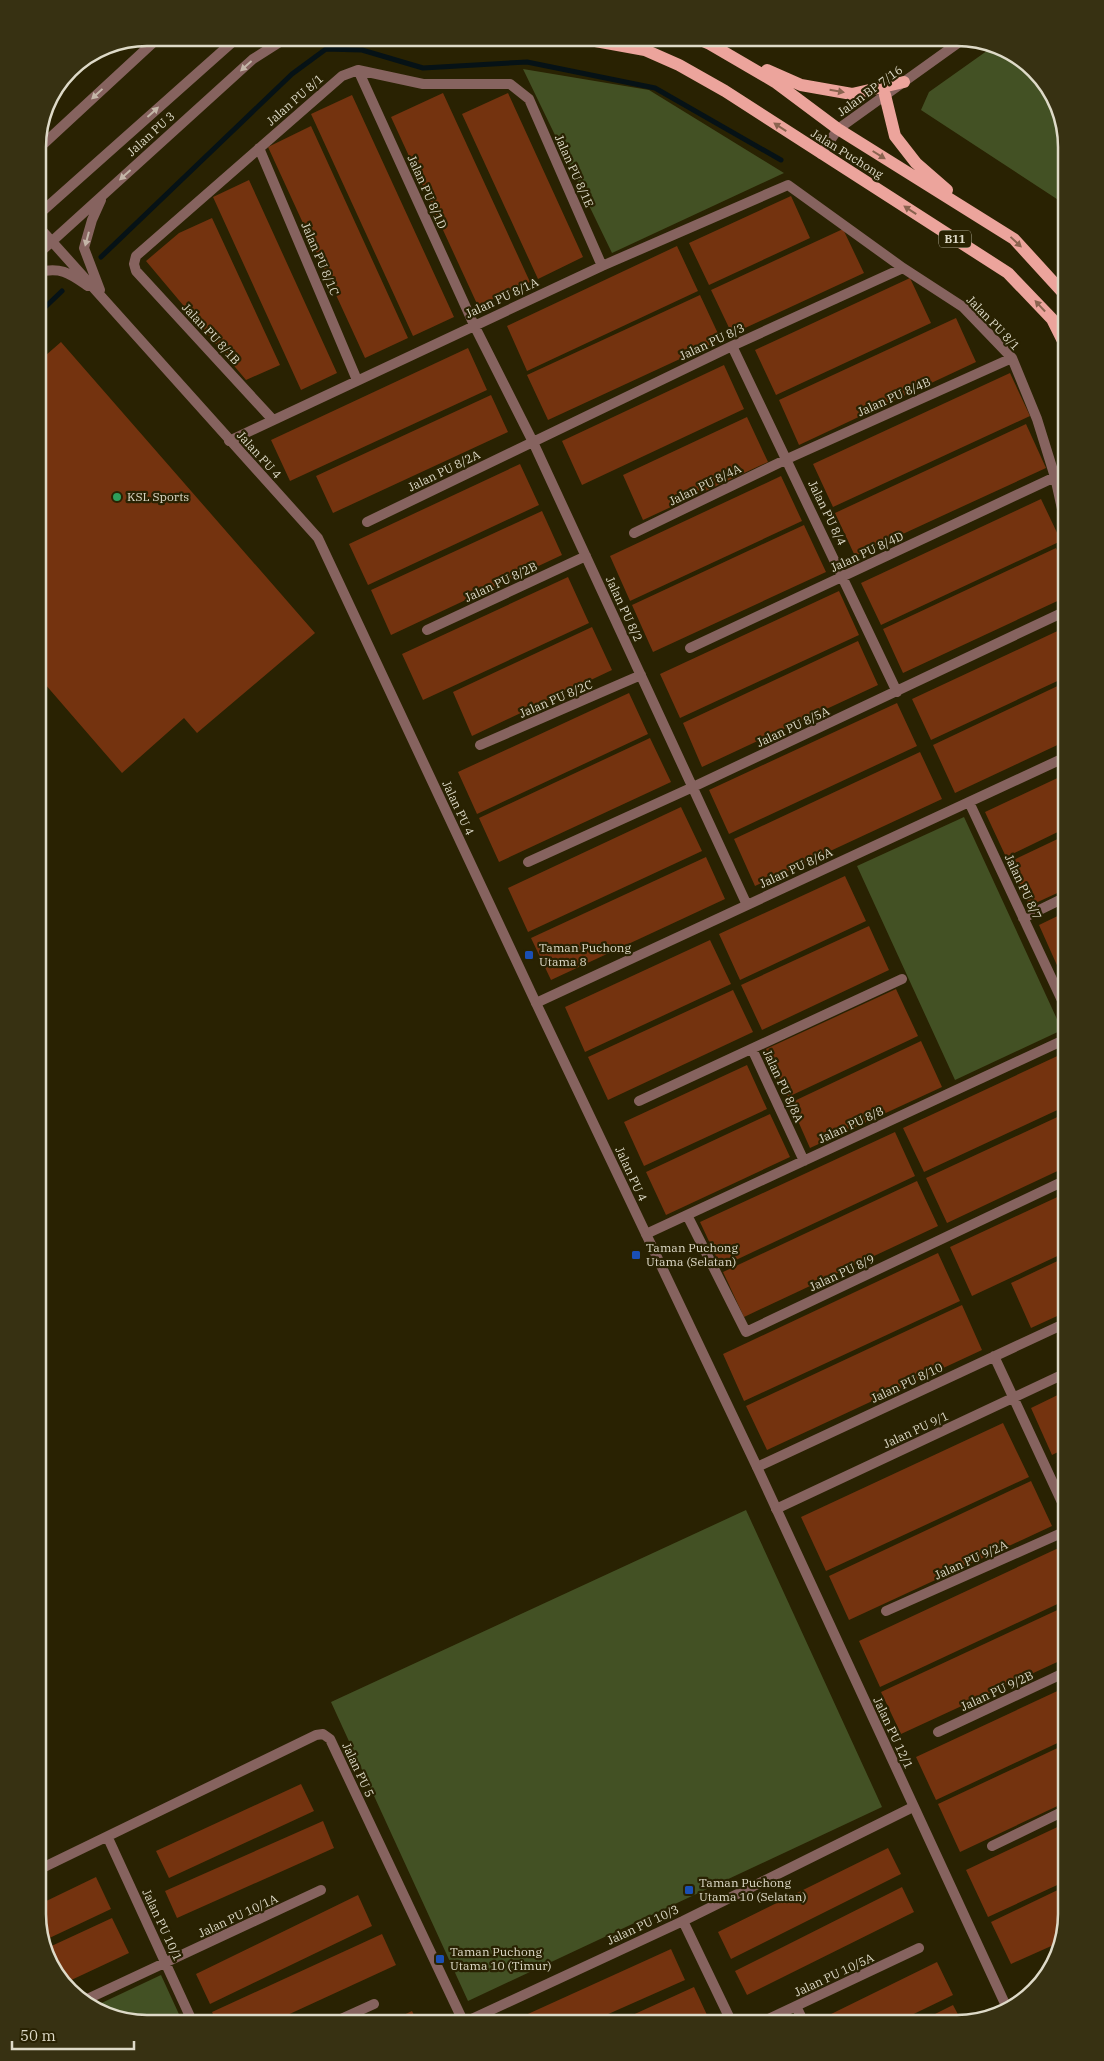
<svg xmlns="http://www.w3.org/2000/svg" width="1104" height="2061" font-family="'IBM Plex Serif',serif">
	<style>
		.green { fill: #435124 }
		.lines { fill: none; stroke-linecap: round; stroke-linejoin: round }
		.stream { stroke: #061216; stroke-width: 5 }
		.building { fill: #74330f }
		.minor { stroke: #86635f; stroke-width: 10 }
		.tertiary { stroke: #86635f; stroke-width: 10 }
		.primary { stroke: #eca49c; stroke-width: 12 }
		.oneway { fill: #c4b6a8 }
		.oneway2 { fill: #8a634f }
		.leisure-dot { fill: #2e9e5b; stroke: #292202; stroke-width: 2 }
		.transit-dot { fill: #1a4fb4; stroke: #292202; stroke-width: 2 }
		.labels { text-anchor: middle; stroke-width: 4.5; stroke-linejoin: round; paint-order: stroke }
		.shield { fill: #292202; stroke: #a8a38d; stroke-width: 1 }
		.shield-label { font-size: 11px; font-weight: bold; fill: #dedac8 }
		.street-label { font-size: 12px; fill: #dedac8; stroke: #292202 }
		.poi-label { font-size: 12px; fill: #dedac8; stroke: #292202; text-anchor: start }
		.rim { fill: none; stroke: #dedac8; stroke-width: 2.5 }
	</style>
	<rect width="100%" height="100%" fill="#292202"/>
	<!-- green -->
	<path class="green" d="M991,48L1023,60L1058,105L1066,147V205L921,110L929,92Z
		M523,69L649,90L784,173L612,253Z
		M964,817L1062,1030L955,1080L857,866Z
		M746,1510L882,1807L468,2001L331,1702Z
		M161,1975L183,2023H140L93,2007Z"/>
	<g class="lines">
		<!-- stream -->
		<path class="stream" d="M101,257L292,74L326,49L362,50L423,68L527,62L655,88L781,160
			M38,314L62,291"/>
	</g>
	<!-- building -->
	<path class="building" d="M84,60V61L63,79L70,69Z
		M443,93L530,282L478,306L391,117Z
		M508,93L583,257L538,279L462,114Z
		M352,95L454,317L413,336L311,114Z
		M311,126L408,338L365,358L268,147Z
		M249,180L337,373L301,390L213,197Z
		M791,196L810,238L709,285L689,243Z
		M212,218L280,365L246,380L146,261L179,233Z
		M843,229L864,273L732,334L711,290Z
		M677,246L698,291L527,371L507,326Z
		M910,278L931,323L776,395L755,350Z
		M700,295L721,340L548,420L527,375Z
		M956,318L976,362L799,445L779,400Z
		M61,342L315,633L197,733L184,718L122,773L38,676V362Z
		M468,348L487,390L290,481L271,440Z
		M724,365L744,409L582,485L562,441Z
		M1010,373L1030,416L833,507L813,464Z
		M491,395L508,432L333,513L316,476Z
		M747,417L768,462L643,520L623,475Z
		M1026,424L1046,468L855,556L835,513Z
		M520,464L539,505L368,585L349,544Z
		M781,476L802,521L630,601L610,556Z
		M1041,499L1061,541L881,625L861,583Z
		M542,511L562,555L391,635L371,590Z
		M804,525L826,572L653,652L632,605Z
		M1056,548L1066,570V597L903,673L883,629Z
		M568,577L589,623L423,700L402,654Z
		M839,591L859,635L680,718L660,674Z
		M592,627L612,670L472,736L453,692Z
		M1066,627V677L931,740L912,699Z
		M858,641L878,685L702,767L683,723Z
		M1066,682V741L955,793L933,745Z
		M629,693L648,734L477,814L458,772Z
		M897,703L917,746L729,834L709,790Z
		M650,738L671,782L499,862L479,818Z
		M920,752L942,799L755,886L734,839Z
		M1066,774V828L1006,857L985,812Z
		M681,807L702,851L528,932L508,888Z
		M1066,835V889L1029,906L1009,862Z
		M706,857L725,899L551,980L531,938Z
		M845,876L866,921L740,980L719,934Z
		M1066,912V969L1060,972L1039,925Z
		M869,926L889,970L762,1030L741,985Z
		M710,940L731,984L585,1052L565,1007Z
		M896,989L918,1036L788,1097L766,1049Z
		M733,990L753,1032L608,1100L588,1057Z
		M921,1041L942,1087L810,1148L790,1103Z
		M1066,1052V1106L924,1172L903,1128Z
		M747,1065L767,1109L644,1166L624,1122Z
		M1066,1113V1167L947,1223L926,1178Z
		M770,1114L790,1157L666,1215L646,1172Z
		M895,1132L915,1176L721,1267L700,1222Z
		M917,1181L938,1226L744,1317L723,1272Z
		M1066,1193V1252L972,1296L950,1247Z
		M938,1253L960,1301L744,1401L723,1354Z
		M1066,1257V1312L1031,1328L1011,1283Z
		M962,1305L982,1350L767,1450L746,1406Z
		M1066,1391V1448L1052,1455L1031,1408Z
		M1003,1423L1029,1477L826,1571L801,1517Z
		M1066,1462V1480L1060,1466Z
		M1031,1481L1052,1526L849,1620L829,1576Z
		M1065,1545L1066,1600L880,1687L859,1641Z
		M1066,1606V1658L901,1734L881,1692Z
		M1066,1687V1739L936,1800L916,1757Z
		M1066,1744V1802L960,1852L938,1804Z
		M301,1784L314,1811L169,1878L156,1851Z
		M323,1821L334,1848L177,1918L165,1891Z
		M1066,1823V1881L988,1917L966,1870Z
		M888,1848L901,1874L731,1959L718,1932Z
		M96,1877L111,1909L43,1941L38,1905Z
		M1066,1886V1914L1058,1943L1011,1964L991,1922Z
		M902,1887L914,1912L747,1995L735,1971Z
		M358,1895L372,1926L210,2004L196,1974Z
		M112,1918L129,1953L67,1982L46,1956L45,1949Z
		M382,1934L396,1965L270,2023H217L212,2012Z
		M671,1949L685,1980L588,2023H508Z
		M937,1962L953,1995L895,2023H829L825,2017Z
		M694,1987L707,2015L689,2023H615Z
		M953,2005L962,2022L917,2023Z
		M412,2011L418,2023H387Z"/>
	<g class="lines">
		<!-- minor -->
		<path class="minor" d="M358,70L474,325L533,442L747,905
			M259,148L357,380
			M38,149L158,38
			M821,154L838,129L965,38
			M732,346L897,692
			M273,420L136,271L134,264L136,256L342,76L358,70L423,84H510L529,99L602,266
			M229,441L602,266L788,185L903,268L963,307L1012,358L1037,419L1055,477L1066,527
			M367,522L732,346L903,268
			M634,533L787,459L1012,358
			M427,630L586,556
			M690,648L1055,477
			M480,745L641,675
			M969,802L1066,1009
			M528,862L693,787L1066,611
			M1023,918L1066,897
			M536,1003L1066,757
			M752,1049L804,1161
			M639,1101L902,979
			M687,1215L746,1332L1066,1180
			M646,1234L1066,1039
			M994,1356L1066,1511
			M757,1467L1066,1323
			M776,1509L1066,1373
			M886,1611L1066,1531
			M938,1732L1066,1672
			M108,1838L193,2023
			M992,1846L1066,1810
			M38,1870L316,1735L323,1734L330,1739L464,2023
			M683,1921L732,2023
			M83,2001L321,1890
			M796,2006L804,2023
			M332,2023L374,2004
			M463,2023L683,1921L913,1807
			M760,2023L919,1948"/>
		<!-- tertiary -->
		<path class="tertiary" d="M38,215L237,38
			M38,226L318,538L536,1003L757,1467L1007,2008
			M38,254L253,59L286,38
			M38,272C62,267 69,273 88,286
			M100,290L84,248L92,220L101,200"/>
		<!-- primary -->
		<path class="primary" d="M579,38L645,50L679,65L725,91L1008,273L1052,319L1066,347
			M696,38L710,44L775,82L838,129L1014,239L1066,296
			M767,70L801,85L852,94L904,82
			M885,95L895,136L916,163L947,190"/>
	</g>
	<!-- one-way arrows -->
	<defs><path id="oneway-solid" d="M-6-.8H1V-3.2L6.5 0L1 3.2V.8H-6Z" transform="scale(1.25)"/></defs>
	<g class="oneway">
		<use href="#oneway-solid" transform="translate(246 66) rotate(138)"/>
		<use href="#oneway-solid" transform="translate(97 94) rotate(137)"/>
		<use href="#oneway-solid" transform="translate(153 112) rotate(-42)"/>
		<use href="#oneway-solid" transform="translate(125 175) rotate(138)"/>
		<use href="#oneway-solid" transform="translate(87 239) rotate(105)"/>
	</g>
	<g class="oneway2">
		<use href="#oneway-solid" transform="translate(837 91) rotate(10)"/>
		<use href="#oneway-solid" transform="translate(780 127) rotate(-147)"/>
		<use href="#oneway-solid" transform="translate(879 155) rotate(32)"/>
		<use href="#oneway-solid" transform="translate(910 210) rotate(-147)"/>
		<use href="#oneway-solid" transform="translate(1016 242) rotate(43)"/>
		<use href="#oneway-solid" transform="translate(1040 306) rotate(-133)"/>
	</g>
	<!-- markers -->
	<circle class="leisure-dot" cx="117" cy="497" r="5"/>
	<g class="transit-dot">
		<rect x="524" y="950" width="10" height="10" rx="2.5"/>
		<rect x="631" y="1250" width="10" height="10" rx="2.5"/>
		<rect x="684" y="1885" width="10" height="10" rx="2.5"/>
		<rect x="435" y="1954" width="10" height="10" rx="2.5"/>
	</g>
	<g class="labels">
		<!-- shield labels -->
		<rect class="shield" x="939" y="230.5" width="32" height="17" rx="4"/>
		<g class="shield-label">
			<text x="955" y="243">B11</text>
		</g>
		<!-- street labels -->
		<g class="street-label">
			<text transform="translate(870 91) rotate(-36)" y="4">Jalan BP 7/16</text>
			<text transform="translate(295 100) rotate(-41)" y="4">Jalan PU 8/1</text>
			<text transform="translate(151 134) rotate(-42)" y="4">Jalan PU 3</text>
			<text transform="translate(847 154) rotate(32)" y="4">Jalan Puchong</text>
			<text transform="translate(574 171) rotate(66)" y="4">Jalan PU 8/1E</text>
			<text transform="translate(427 192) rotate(66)" y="4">Jalan PU 8/1D</text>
			<text transform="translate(320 259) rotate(67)" y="4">Jalan PU 8/1C</text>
			<text transform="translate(502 298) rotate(-25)" y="4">Jalan PU 8/1A</text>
			<text transform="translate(993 323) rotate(46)" y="4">Jalan PU 8/1</text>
			<text transform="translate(211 334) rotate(47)" y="4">Jalan PU 8/1B</text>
			<text transform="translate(712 342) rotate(-25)" y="4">Jalan PU 8/3</text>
			<text transform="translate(894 397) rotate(-24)" y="4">Jalan PU 8/4B</text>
			<text transform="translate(259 455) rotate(48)" y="4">Jalan PU 4</text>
			<text transform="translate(444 471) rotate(-26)" y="4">Jalan PU 8/2A</text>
			<text transform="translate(705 485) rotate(-26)" y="4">Jalan PU 8/4A</text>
			<text transform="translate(827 513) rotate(64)" y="4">Jalan PU 8/4</text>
			<text transform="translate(867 552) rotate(-25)" y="4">Jalan PU 8/4D</text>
			<text transform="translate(501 582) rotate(-25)" y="4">Jalan PU 8/2B</text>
			<text transform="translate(624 609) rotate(65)" y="4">Jalan PU 8/2</text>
			<text transform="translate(556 699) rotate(-23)" y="4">Jalan PU 8/2C</text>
			<text transform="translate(793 727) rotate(-25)" y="4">Jalan PU 8/5A</text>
			<text transform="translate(458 808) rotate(65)" y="4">Jalan PU 4</text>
			<text transform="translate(796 868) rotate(-25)" y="4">Jalan PU 8/6A</text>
			<text transform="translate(1023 887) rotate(65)" y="4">Jalan PU 8/7</text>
			<text transform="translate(783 1086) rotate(65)" y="4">Jalan PU 8/8A</text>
			<text transform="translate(851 1125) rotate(-25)" y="4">Jalan PU 8/8</text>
			<text transform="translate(631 1174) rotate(65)" y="4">Jalan PU 4</text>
			<text transform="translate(842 1273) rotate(-25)" y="4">Jalan PU 8/9</text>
			<text transform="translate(907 1383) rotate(-25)" y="4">Jalan PU 8/10</text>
			<text transform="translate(916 1430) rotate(-25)" y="4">Jalan PU 9/1</text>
			<text transform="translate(971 1560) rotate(-24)" y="4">Jalan PU 9/2A</text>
			<text transform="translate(997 1691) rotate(-25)" y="4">Jalan PU 9/2B</text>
			<text transform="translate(893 1733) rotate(65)" y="4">Jalan PU 12/1</text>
			<text transform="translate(358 1770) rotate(65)" y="4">Jalan PU 5</text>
			<text transform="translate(238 1916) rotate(-25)" y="4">Jalan PU 10/1A</text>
			<text transform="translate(162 1925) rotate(65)" y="4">Jalan PU 10/1</text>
			<text transform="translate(643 1925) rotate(-25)" y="4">Jalan PU 10/3</text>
			<text transform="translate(834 1975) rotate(-25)" y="4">Jalan PU 10/5A</text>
		</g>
		<!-- poi labels -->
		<g class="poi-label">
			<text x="127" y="501">KSL Sports</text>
			<text x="539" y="952">Taman Puchong<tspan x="539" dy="14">Utama 8</tspan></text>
			<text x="646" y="1252">Taman Puchong<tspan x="646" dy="14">Utama (Selatan)</tspan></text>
			<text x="699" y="1887">Taman Puchong<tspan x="699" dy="14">Utama 10 (Selatan)</tspan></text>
			<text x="450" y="1956">Taman Puchong<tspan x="450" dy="14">Utama 10 (Timur)</tspan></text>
		</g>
	</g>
	<!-- crop -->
	<path d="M0 0H1104V2061H0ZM147 46H957A101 101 0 0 1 1058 147V1914A101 101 0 0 1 957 2015H147A101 101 0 0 1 46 1914V147A101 101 0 0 1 147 46Z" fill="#373112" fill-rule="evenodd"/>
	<path class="rim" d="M147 46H957A101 101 0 0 1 1058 147V1914A101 101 0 0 1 957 2015H147A101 101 0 0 1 46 1914V147A101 101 0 0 1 147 46Z"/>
	<!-- scale -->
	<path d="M12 2041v8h122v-8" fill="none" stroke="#dedac8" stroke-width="2.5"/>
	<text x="20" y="2041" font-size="15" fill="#dedac8" stroke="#292202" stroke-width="4" paint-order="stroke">50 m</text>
</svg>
